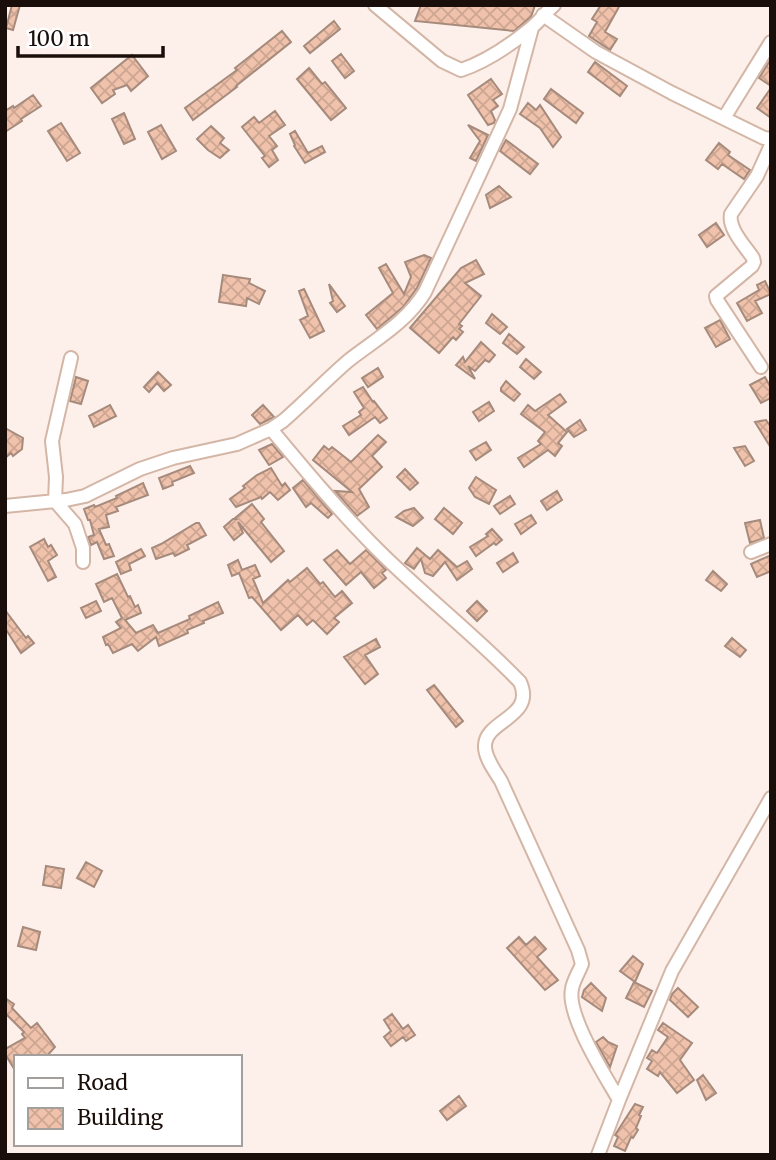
<svg xmlns="http://www.w3.org/2000/svg" width="776" height="1160" font-family="Merriweather,serif">
	<style>
		.building { fill: url(#building-cross-hatch); stroke: #a68a7c; stroke-width: 2 }
		.lines { fill: none; stroke-linecap: round; stroke-linejoin: round }
		.minor-casing { stroke: #d4b6a7; stroke-width: 16 }
		.minor { stroke: #fff; stroke-width: 12 }
	</style>
	<defs>
		<pattern id="building-cross-hatch" width="8" height="8" patternUnits="userSpaceOnUse" patternTransform="scale(1.75)"><rect width="8" height="8" fill="#f0c2ab"/><path d="M0 0l8 8M0 8l8-8" fill="none" stroke="#cda692"/></pattern>
	</defs>
	<rect width="100%" height="100%" fill="#fdf0ea"/>
	<!-- building -->
	<path class="building" d="M12,5H20L13,30L6,28Z
		M421,5H535L531,17L514,31L415,21Z
		M601,5H620L605,32L617,39L610,50L589,36L597,22L592,19Z
		M334,21L340,29L310,53L304,46Z
		M282,31L291,42L236,86L237,87L193,120L185,108L237,70L235,68Z
		M341,54L354,71L345,78L332,61Z
		M132,55L148,76L131,91L127,85L113,90L115,94L102,103L91,88Z
		M771,59V86L759,78Z
		M595,62L627,86L620,96L588,72Z
		M309,68L322,84L325,82L346,108L331,120L297,79Z
		M491,79L502,94L493,100L498,106L491,111L495,120L494,123L488,125L468,95Z
		M771,88V118L757,108Z
		M551,89L583,113L576,123L544,99Z
		M33,95L41,106L21,119L22,121L5,132V111L13,106L14,108Z
		M528,103L536,110L540,105L561,137L553,147L540,128L520,114Z
		M275,111L285,125L269,136L277,146L272,150L278,160L269,167L262,158L265,156L242,127L254,117L259,123Z
		M124,113L135,139L124,144L112,119Z
		M61,123L80,153L67,161L48,131Z
		M161,125L176,151L162,159L148,132Z
		M468,125L488,135L476,161L470,158L480,141Z
		M211,126L224,138L220,143L229,150L220,158L208,150L197,139Z
		M295,131L308,153L322,146L325,152L305,163L294,146L295,145L290,134Z
		M506,140L538,164L530,174L500,151Z
		M719,143L730,152L728,155L750,170L744,179L722,164L718,169L706,160Z
		M499,186L511,197L490,208L486,195Z
		M716,223L724,235L707,247L699,235Z
		M424,255L431,258L417,288L403,307L377,329L366,315L393,293L379,268L386,264L404,294L411,277L405,262Z
		M476,260L484,274L465,283L481,296L459,324L462,326L459,329L463,332L456,340L453,337L439,353L410,328L461,268Z
		M223,275L250,279L249,283L265,291L259,304L247,298L246,306L219,302Z
		M765,281L771,294L755,301L762,313L747,321L737,303L759,290L757,285Z
		M329,284L345,306L337,312L330,303L333,301Z
		M304,289L324,331L310,338L300,320L308,316L299,291Z
		M492,314L507,327L500,334L486,323Z
		M720,320L730,339L716,347L705,328Z
		M509,334L524,347L517,354L503,343Z
		M481,342L495,355L489,362L485,360L475,371L468,366L475,379L456,365L463,357L465,362Z
		M526,359L541,372L534,379L520,367Z
		M378,368L383,377L368,387L362,378Z
		M158,372L171,385L164,391L157,383L149,392L144,387Z
		M76,377L88,381L81,404L70,401Z
		M765,377L771,388V398L761,403L750,385Z
		M506,381L520,394L514,401L501,391V388Z
		M363,387L373,402L374,401L387,418L380,423L375,417L349,435L343,426L361,415L359,412L364,408L354,392Z
		M560,394L566,402L548,415L567,432L558,443L562,446L555,456L548,450L524,467L518,458L541,444L538,441L545,432L521,414L528,405L535,411Z
		M489,402L494,411L479,421L473,412Z
		M110,405L116,416L94,427L89,416Z
		M263,405L274,417L260,424L252,415Z
		M580,420L586,430L574,437L567,429Z
		M766,420L771,427V448L755,422Z
		M5,428L23,438L22,449L13,456L11,453L5,458Z
		M378,435L386,442L372,456L382,467L359,489L369,507L357,516L335,491L352,492L313,460L324,446L329,450L332,447L351,462Z
		M486,442L491,450L476,460L470,451Z
		M272,444L283,457L269,465L259,450Z
		M745,446L754,461L745,466L734,448Z
		M190,466L194,473L172,482L173,485L163,489L159,478Z
		M271,468L282,486L285,483L290,490L278,500L270,492L262,499L261,497L236,507L230,499L245,488L243,486L257,475Z
		M405,469L418,483L410,490L397,477Z
		M476,477L496,490L489,504L475,497L469,488Z
		M303,480L332,514L328,518L311,503L306,507L293,488Z
		M143,483L148,495L116,507L118,511L106,515L109,527L99,529L106,545L109,544L114,556L104,559L97,542L91,545L88,537L94,535L90,520H88L84,509L94,505L95,507L117,498L116,496Z
		M557,491L562,500L547,510L541,501Z
		M510,496L515,504L500,514L494,506Z
		M252,504L264,519L261,522L284,551L271,562L238,522L243,533L234,540L224,527L233,519H236L235,518Z
		M414,508L423,518L413,526L396,517L404,511Z
		M444,508L462,523L453,534L435,519Z
		M531,515L536,523L521,534L515,524Z
		M760,520L764,538L750,543L745,523Z
		M196,523H199L206,535L187,545L189,549L175,556L173,553L156,559L152,548L161,544Z
		M492,529L502,540L496,545L494,543L476,556L470,547L488,536L486,534Z
		M44,539L48,547L51,545L57,555L48,561L56,577L48,581L30,547Z
		M417,548L430,559L438,550L457,567L467,561L472,569L457,580L445,562L433,576L425,573L421,559L414,569L405,563Z
		M141,549L145,556L129,564L131,570L121,574L116,562Z
		M337,550L350,564L366,550L386,570L382,573L386,578L374,588L361,572L346,585L324,560Z
		M513,553L518,562L503,572L497,563Z
		M771,555V571L757,577L751,564Z
		M238,560L242,570L255,565L260,576L253,579L263,603L288,580L290,582L307,568L320,584L323,582L335,597L342,591L352,603L334,618L339,622L327,634L313,620L307,625L298,615L281,630L252,597L249,598L239,573L232,576L228,565Z
		M713,571L727,584L721,591L706,580Z
		M117,574L128,597L130,596L135,607L138,605L141,613L125,620L136,633L153,625L158,633L190,619L189,616L218,602L223,613L203,621L204,623L187,630L188,633L159,646L156,637L138,651L132,644L113,653L108,644L106,645L103,637L121,628L116,622L122,618L112,598L104,602L96,584Z
		M96,601L101,611L86,618L81,608Z
		M477,601L487,611L477,621L467,611Z
		M5,610L26,638L28,636L34,643L21,653L5,628Z
		M732,638L746,650L740,657L725,646Z
		M376,639L380,647L365,655L378,674L365,684L344,657Z
		M434,685L463,721L456,727L427,690Z
		M86,862L102,871L94,887L77,878Z
		M46,866L64,869L61,888L43,885Z
		M23,927L40,932L36,950L18,946Z
		M519,937L526,945L535,937L546,949L537,957L558,980L545,990L507,948Z
		M633,956L643,964L635,982L620,971Z
		M634,982L652,991L644,1007L626,998Z
		M591,983L606,998L602,1011L582,997L584,990Z
		M678,988L698,1007L688,1017L670,1000L672,994Z
		M5,998L14,1004L12,1008L31,1028L37,1023L55,1047L46,1057H16V1072L5,1054V1049L25,1038L22,1034L24,1032L7,1015L5,1017Z
		M392,1014L403,1029L408,1025L415,1035L406,1041L403,1037L391,1046L384,1037L391,1031L384,1020Z
		M663,1023L692,1043L680,1060L694,1080L677,1093L660,1072L658,1076L647,1069L652,1061L647,1058L652,1050L657,1053L668,1037L658,1030Z
		M603,1037L608,1042L617,1046L610,1067L596,1042Z
		M703,1075L716,1093L706,1100L697,1080Z
		M459,1096L466,1106L447,1120L440,1111Z
		M635,1104L643,1107L639,1115L641,1116L636,1128L638,1130L633,1138L631,1137L625,1151L614,1146L618,1137L615,1135Z"/>
	<g class="lines">
		<defs>
			<path id="minor" d="M375,5L442,61L461,70C485,62 509,46 530,29C539,22 545,13 554,5
				M543,15L596,52L672,93L764,138L771,139
				M724,118L771,42
				M71,358L52,441L56,477L55,501L75,524L83,548V562
				M761,367L717,300L716,296L752,266L754,262L753,258C745,246 728,229 731,214L757,176L771,145
				M271,429C305,470 340,512 378,550C424,596 475,635 520,682C536,717 486,720 485,745C484,757 495,771 501,781L578,950L582,964C579,972 573,981 572,989C566,1015 606,1077 619,1100
				M5,506L66,500L85,496L140,469L173,458L237,444L271,429L283,421C305,402 326,380 348,361C376,339 406,323 425,292L510,109L532,28
				M751,552L771,544
				M598,1155L619,1100L672,971L771,798"/>
		</defs>
		<!-- minor casing -->
		<use href="#minor" class="minor-casing"/>
		<!-- minor -->
		<use href="#minor" class="minor"/>
	</g>
	<!-- border -->
	<rect width="776" height="1160" fill="none" stroke="#190e09" stroke-width="14"/>
	<!-- legend -->
	<rect x="14" y="1055" width="228" height="91" fill="#ffffff" stroke="#a39f9d" stroke-width="2"/>
	<rect x="28" y="1078" width="35" height="10" fill="#ffffff" stroke="#a39f9d" stroke-width="2"/>
	<text x="77" y="1090" font-size="21" fill="#190e09">Road</text>
	<rect x="28" y="1108" width="35" height="21" fill="url(#building-cross-hatch)" stroke="#a39f9d" stroke-width="2"/>
	<text x="77" y="1125" font-size="21" fill="#190e09">Building</text>
	<!-- scale -->
	<path d="M18 46v10h145v-10" fill="none" stroke="#190e09" stroke-width="3.5"/>
	<text x="28" y="46" font-size="21" fill="#190e09" stroke="#ffffff" stroke-width="5" paint-order="stroke">100 m</text>
</svg>
